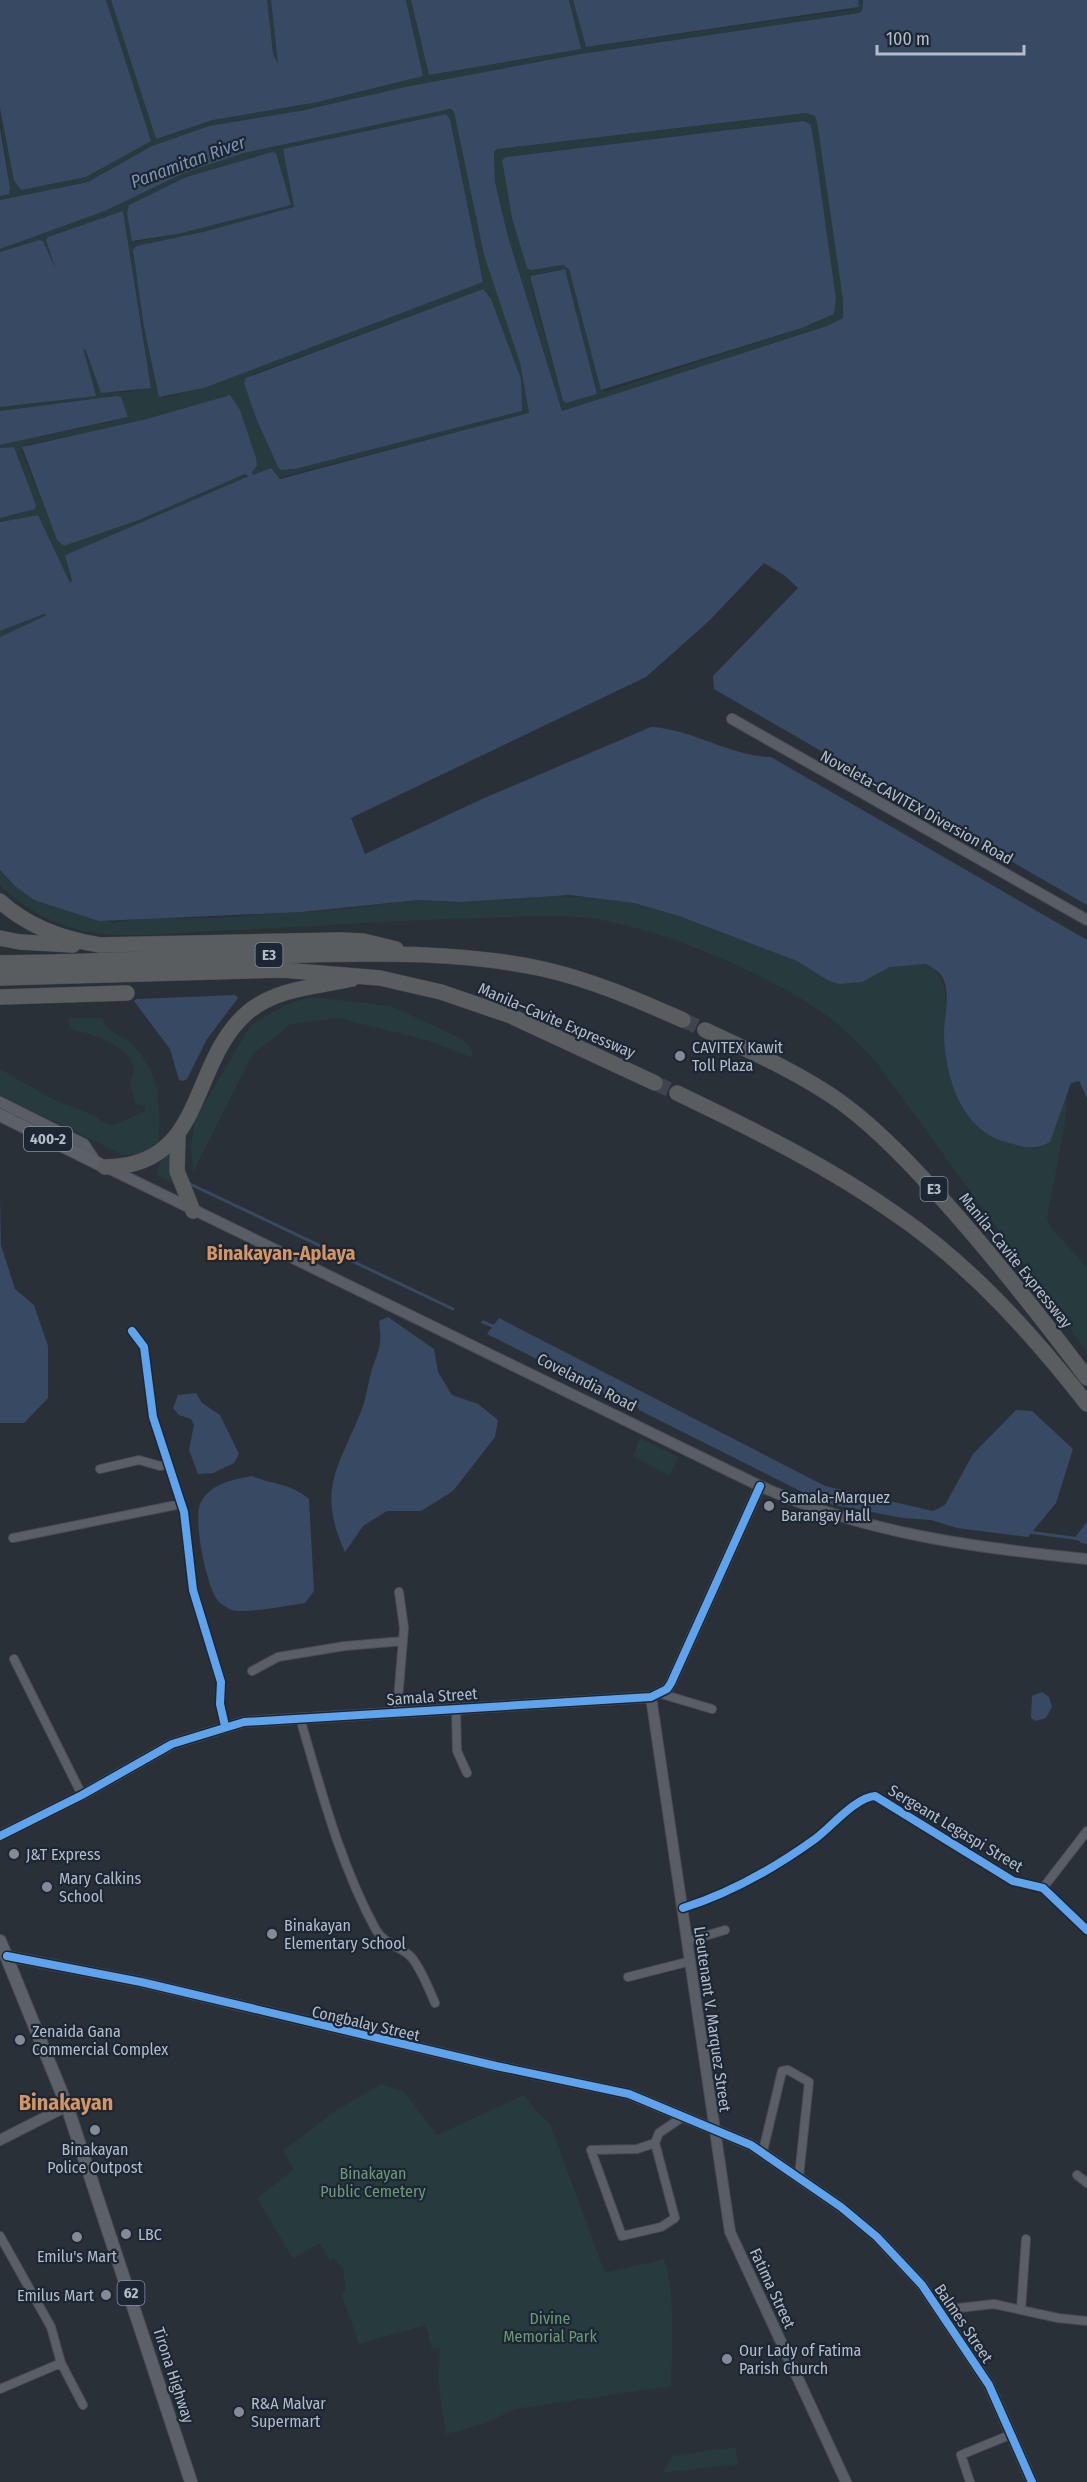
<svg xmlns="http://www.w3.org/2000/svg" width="1087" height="2482" font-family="'Fira Sans Condensed',sans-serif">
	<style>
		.green { fill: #273a3e; fill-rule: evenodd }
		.water { fill: #384963; fill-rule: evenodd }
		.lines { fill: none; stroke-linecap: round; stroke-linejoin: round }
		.stream { stroke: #384963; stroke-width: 3 }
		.highway-tunnel { stroke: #3f454e; stroke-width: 15; stroke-dasharray: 15 8; stroke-linecap: butt }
		.street-casing { stroke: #484c53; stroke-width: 10 }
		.secondary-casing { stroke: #484c53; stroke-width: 12 }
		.primary-casing { stroke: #484c55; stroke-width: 14 }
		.highway-casing { stroke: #474c53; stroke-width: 16 }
		.street { stroke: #5a5e66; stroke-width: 8 }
		.secondary { stroke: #595d64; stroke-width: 10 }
		.primary { stroke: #5c6168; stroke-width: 12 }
		.highway { stroke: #5a5d60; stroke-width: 15 }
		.cycleway-casing { stroke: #1d2633; stroke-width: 11 }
		.cycleway { stroke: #60a3ed; stroke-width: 8 }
		.poi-dot { fill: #848b96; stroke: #1d2633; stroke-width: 2 }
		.labels { text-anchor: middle; stroke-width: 4.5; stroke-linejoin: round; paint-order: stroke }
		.shield { fill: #1d2633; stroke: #878f9c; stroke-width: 1.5 }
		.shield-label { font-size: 15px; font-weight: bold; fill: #b4bcc9 }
		.street-label { font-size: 16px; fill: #b4bcc9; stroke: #1d2633 }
		.poi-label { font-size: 16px; fill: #b4bcc9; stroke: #1d2633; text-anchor: start }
		.park-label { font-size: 16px; fill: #6b9a76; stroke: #1d2633 }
		.water-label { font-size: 18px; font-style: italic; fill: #7c92b1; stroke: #1d2633 }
		.quarter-label { font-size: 20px; font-weight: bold; fill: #d59563; stroke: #1d2633 }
		.district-label { font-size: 22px; font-weight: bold; fill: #d59563; stroke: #1d2633 }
	</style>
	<rect width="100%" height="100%" fill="#2a3038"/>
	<!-- green -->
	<path class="green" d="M106,0H111L156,139L213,120L318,102L422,76L406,0H411L429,75L580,49L569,0H573L586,47L856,9L859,7L858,0H863L862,11L859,13L580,54L405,87L300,111L209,126L152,146L88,182L0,200V196L9,194C10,165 0,137 0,108L14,181L21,190L86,177L99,170L114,27Z
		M267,0H271L279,64L273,53Z
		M443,109L454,112L484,255L520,363L529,414L278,478L270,468L253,475L226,395C162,421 93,430 26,445L22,451L57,540L64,546L139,520L245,474L249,476L70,553L66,562L72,580L70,584L38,515L0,522V518L36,505L14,447L0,448V445L114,421L116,396L0,411V407L26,404L82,348L86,350L101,393L129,392L151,386L123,212L46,240L55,269L39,240L0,252V249L105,211L184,173L244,153ZM446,114L450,119L483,281L204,388L162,398L136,246L203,232L295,207L283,149ZM272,152L290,205L178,234L135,242L129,205L186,177ZM483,289L522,411L288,470L253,374Z
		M806,113L815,116L817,122L843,300V318L827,326L562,411L508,237L495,182L494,152L497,149ZM786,123L811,125L836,299C835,319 819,321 802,328L604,392L569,269L563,265L531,270L512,218L502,160L506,157ZM562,269L570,287L597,394L563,401L533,293L531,276Z
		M44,614L47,615L45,619L0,637V631Z
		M0,870L7,878L114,923L141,918H214L333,910L418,900L461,902L549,896L593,897L634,903L679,916L797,961L827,980L872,976L890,967L926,964C952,979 946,1008 944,1035L1067,1096L1065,1124L1047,1218L1051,1228L1087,1267V1352L877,1063C860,1045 845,1029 826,1015C770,974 657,927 589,918C554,914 517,917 482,918C391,920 301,928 211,931C171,933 129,939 89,932C56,926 24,909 0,885Z
		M311,997L391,1006L462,1039L471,1048L473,1058L427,1040L338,1018L291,1024L253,1054L193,1172L191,1147L195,1119L251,1025L287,1004Z
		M68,1018H103C105,1032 124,1036 133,1045C161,1074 161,1109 158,1146L148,1154L123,1155L0,1095V1069L52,1099L93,1115L102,1122L114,1125L145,1111V1106L135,1104L130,1082C147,1050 94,1034 70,1029Z
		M172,1151L177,1186L158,1175C155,1163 165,1159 172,1151Z
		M640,1438L678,1457L670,1476L633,1456Z
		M381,2084L404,2092L437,2135L524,2095L538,2113L550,2124L605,2273L664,2259C676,2300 672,2344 671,2386L516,2409L483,2424L446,2434L438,2379L440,2348L432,2349L426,2325L359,2344L341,2293L346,2290L343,2269L334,2258L330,2260L320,2243L293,2259L257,2198L294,2169L283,2151L332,2113Z
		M735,2447L738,2464L663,2473L672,2456Z"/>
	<!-- water -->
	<path class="water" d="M0,0H106L151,141L86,177L21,190L14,181L0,108Z
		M111,0H267L273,53L278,64L271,0H406L423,76L318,102L213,120L156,139Z
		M411,0H569L581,49L429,75Z
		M573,0H858L859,7L586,47Z
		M863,0H1087V905L714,689L713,676L798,588L784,575L764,563L709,621L646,677L351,818L365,854L482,799L651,727C693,729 729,756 771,757L1087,940V1098L1079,1081L1071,1083L1050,1142C1034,1151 1023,1147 1006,1142C961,1130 945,1076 944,1034C944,1016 952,991 941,975C937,970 931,967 926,964L890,967L862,982L839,984L827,980L797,961L679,916L634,903L570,895L461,902L418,900L302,912L99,921L34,900L15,886L0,870V637L47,615L44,614L0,631V522L38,515L70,583L72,580L65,556L70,553L249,476L245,474L139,520L64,546L57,540L22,447L147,419L230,395L240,410L256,458L257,466L252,472L253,475L271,468L280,479L529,413L520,363L484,255L454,112L450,109L244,153L184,173L105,211L0,249V200L88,182L152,146L209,126L300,111L405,87L580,54L859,13L862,11ZM806,113L815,116L817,122L843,300V318L827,326L562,411L508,237L495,182L494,152L497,149Z
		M446,114L450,119L483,282L204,388L159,397L144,327L133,250L136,246L203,232L294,207L283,149Z
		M804,121L811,125L815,149L836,299L834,314L802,328L601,390L569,269L563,265L531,270L527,268L512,218L502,160L506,157Z
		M0,128L10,188L9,194L0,196Z
		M272,152L276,153L291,205L178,234L132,241L127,213L129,205L186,177Z
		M123,211L151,388L101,393L86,351L83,348L96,396L0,407V252L39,240L43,241L55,268L46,240L48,237Z
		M565,269L597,394L566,403L563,401L531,280V276Z
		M483,289L491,299L521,379L522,411L295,469L281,470L278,467L256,418L244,383L246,378Z
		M116,396L121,397L128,417L0,445V411Z
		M14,447L36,505L35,509L0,518V448Z
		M235,995L238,998L207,1039L187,1079L183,1081L179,1080L170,1049L134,1001L136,999Z
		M0,1197L1,1245L15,1289L34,1305L48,1346V1398L24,1423H0Z
		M388,1317L434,1349L438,1372L452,1395L478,1404L498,1420L495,1437L453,1491L421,1511H387L363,1526L345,1552C316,1489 339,1467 362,1409C367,1396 368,1382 372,1369C380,1346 382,1346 379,1321Z
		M499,1318L825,1486L933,1511L945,1505L973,1454L1016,1410L1032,1411L1073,1449L1056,1503L1028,1537L957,1528L931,1520L903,1518L824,1503L639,1410L636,1402L624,1396L614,1398L487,1334Z
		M196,1393L202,1403L220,1415L239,1454L234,1463L213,1473L198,1474L189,1450L194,1425L191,1419L179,1415L173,1408L178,1395Z
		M252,1476C275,1486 288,1482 309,1499L314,1591L305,1603C290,1605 246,1614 232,1610C229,1609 223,1605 220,1603C207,1592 192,1517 201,1502C212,1483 232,1480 252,1476Z
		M1087,1522V1544L1081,1543L1076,1536Z
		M1042,1692L1049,1697L1052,1707L1046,1718L1036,1721L1031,1718L1032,1696Z"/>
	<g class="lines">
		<!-- stream -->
		<path class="stream" d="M190,1184L453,1309
			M483,1322L495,1327
			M1029,1532L1087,1540"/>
		<!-- highway-tunnel -->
		<path class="highway-tunnel" d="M683,1020L705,1030
			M655,1083L677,1093"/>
		<defs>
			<path id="street" d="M132,1331L144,1347L153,1417L184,1512L193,1590L221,1682L220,1704L225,1726
				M100,1469L139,1460L160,1466L168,1464
				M13,1538L181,1504
				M14,1659L82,1795
				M252,1671L278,1657L345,1646L403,1641
				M658,1693L712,1709
				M456,1708L457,1751L467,1773
				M397,1711L404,1628L399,1592
				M300,1718C321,1790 340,1864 376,1930C386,1946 402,1946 412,1958C421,1969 429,1989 435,2003
				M1043,1888L1087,1831
				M683,1908C728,1894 776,1867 815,1839C830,1828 856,1797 875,1796L1013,1881L1043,1888L1087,1930
				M688,1941L725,1930
				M628,1977L691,1961
				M655,2143L675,2218L661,2227L622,2236L591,2150L637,2149L655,2143L659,2133L684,2116
				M763,2151L782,2071L788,2070L809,2082L799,2176
				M1077,2175L1087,2183
				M0,2236L51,2327L61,2363L83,2405
				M1021,2309L1026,2239
				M941,2310L994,2304L1058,2318L1087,2321
				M0,2389L61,2363
				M970,2482L961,2455L1012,2434"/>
			<path id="secondary" d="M732,719L1087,920
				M0,1102L84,1144L96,1162
				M106,1167L760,1486C862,1533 977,1548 1087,1559
				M651,1697L730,2232L846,2482
				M0,1836L82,1795L172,1744L244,1722L651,1697L667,1689L671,1683L760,1486
				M7,1956L141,1982L496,2066L629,2094L751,2145L841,2207L877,2237L922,2285L989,2385L1032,2482
				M0,2140L67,2106"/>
			<path id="primary" d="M0,1115L105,1167
				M0,1941L67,2106L191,2482"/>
			<path id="highway" d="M0,901C28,927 63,939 100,945L340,940L363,941L396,949
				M0,938L20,942L73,945
				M0,963C101,962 202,956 304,955C384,953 464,952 543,969C592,980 637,1000 683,1020
				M0,978L283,970L380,978L441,992L511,1016L655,1083
				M0,997L127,993
				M705,1030C752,1052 800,1073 842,1103C880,1131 912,1166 944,1201C995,1258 1041,1317 1087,1378
				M677,1093C754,1130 830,1167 900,1217C972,1267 1033,1335 1087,1404
				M178,1134L177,1171L193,1211
				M105,1167C207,1167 188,1063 248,1012C277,988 316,987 352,979"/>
		</defs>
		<!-- street casing -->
		<use href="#street" class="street-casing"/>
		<!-- secondary casing -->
		<use href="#secondary" class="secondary-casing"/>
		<!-- primary casing -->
		<use href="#primary" class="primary-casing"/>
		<!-- highway casing -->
		<use href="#highway" class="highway-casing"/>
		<!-- street -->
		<use href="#street" class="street"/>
		<!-- secondary -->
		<use href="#secondary" class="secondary"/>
		<!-- primary -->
		<use href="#primary" class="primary"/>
		<!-- highway -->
		<use href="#highway" class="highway"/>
		<defs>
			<path id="cycleway" d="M132,1331L144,1347L153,1417L184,1512L193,1590L221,1682L220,1704L225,1726
				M0,1836L82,1795L172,1744L244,1722L651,1697L667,1689L671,1683L760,1486
				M683,1908C728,1894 776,1867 815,1839C830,1828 856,1797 875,1796L1013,1881L1043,1888L1087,1930
				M7,1956L141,1982L496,2066L629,2094L751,2145L841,2207L877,2237L922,2285L989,2385L1032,2482"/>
		</defs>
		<!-- cycleway casing -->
		<use href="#cycleway" class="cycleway-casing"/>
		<!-- cycleway -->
		<use href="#cycleway" class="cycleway"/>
	</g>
	<!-- markers -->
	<g class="poi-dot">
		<circle cx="680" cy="1056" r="6"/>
		<circle cx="769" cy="1506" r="6"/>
		<circle cx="14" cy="1854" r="6"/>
		<circle cx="47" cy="1887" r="6"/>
		<circle cx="272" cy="1934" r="6"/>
		<circle cx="20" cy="2040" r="6"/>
		<circle cx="95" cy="2130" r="6"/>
		<circle cx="126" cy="2234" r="6"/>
		<circle cx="77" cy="2237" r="6"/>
		<circle cx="106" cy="2295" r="6"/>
		<circle cx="727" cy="2359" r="6"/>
		<circle cx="239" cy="2412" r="6"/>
	</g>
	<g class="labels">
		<!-- shield labels -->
		<g class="shield">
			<rect x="255.5" y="943" width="27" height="24" rx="4.5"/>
			<rect x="24" y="1127" width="48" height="24" rx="4.5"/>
			<rect x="920.5" y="1177" width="27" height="24" rx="4.5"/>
			<rect x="117.5" y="2281" width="27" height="24" rx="4.5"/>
		</g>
		<g class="shield-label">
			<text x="269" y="960">E3</text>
			<text x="48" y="1144">400-2</text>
			<text x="934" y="1194">E3</text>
			<text x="131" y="2298">62</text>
		</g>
		<!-- street labels -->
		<g class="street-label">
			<text transform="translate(917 807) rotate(29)" y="6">Noveleta-CAVITEX Diversion Road</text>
			<text transform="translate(557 1020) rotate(23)" y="6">Manila–Cavite Expressway</text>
			<text transform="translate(1016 1260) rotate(51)" y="6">Manila–Cavite Expressway</text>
			<text transform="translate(587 1382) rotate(27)" y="6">Covelandia Road</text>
			<text transform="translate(432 1696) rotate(-4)" y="6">Samala Street</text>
			<text transform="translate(956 1828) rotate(31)" y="6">Sergeant Legaspi Street</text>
			<text transform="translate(713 2019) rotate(82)" y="6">Lieutenant V. Marquez Street</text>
			<text transform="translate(366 2023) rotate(13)" y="6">Congbalay Street</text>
			<text transform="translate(773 2288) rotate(65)" y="6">Fatima Street</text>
			<text transform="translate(964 2323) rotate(56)" y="6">Balmes Street</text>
			<text transform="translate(174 2375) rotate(72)" y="6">Tirona Highway</text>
		</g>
		<!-- poi labels -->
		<g class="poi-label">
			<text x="692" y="1053">CAVITEX Kawit<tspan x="692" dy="18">Toll Plaza</tspan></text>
			<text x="781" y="1503">Samala-Marquez<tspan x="781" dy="18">Barangay Hall</tspan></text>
			<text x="26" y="1860">J&amp;T Express</text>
			<text x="59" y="1884">Mary Calkins<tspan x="59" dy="18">School</tspan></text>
			<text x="284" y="1931">Binakayan<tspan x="284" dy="18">Elementary School</tspan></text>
			<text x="32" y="2037">Zenaida Gana<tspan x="32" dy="18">Commercial Complex</tspan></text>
			<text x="95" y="2155" text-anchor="middle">Binakayan<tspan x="95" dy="18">Police Outpost</tspan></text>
			<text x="138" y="2240">LBC</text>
			<text x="77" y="2262" text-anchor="middle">Emilu's Mart</text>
			<text x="94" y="2301" text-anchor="end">Emilus Mart</text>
			<text x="739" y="2356">Our Lady of Fatima<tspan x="739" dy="18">Parish Church</tspan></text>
			<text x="251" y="2409">R&amp;A Malvar<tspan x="251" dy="18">Supermart</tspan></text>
		</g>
		<!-- park labels -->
		<g class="park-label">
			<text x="373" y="2179">Binakayan<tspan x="373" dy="18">Public Cemetery</tspan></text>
			<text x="550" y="2324">Divine<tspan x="550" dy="18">Memorial Park</tspan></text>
		</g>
		<!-- water labels -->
		<g class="water-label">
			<text transform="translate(188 162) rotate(-20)" y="6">Panamitan River</text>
		</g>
		<!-- quarter labels -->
		<g class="quarter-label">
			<text x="281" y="1260">Binakayan-Aplaya</text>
		</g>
		<!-- district labels -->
		<g class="district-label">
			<text x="66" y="2110">Binakayan</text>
		</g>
	</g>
	<!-- scale -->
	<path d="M877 45v9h147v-9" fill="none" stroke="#b4bcc9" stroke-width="3"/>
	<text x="886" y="45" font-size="18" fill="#b4bcc9" stroke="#1d2633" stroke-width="4.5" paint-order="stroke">100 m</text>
</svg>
